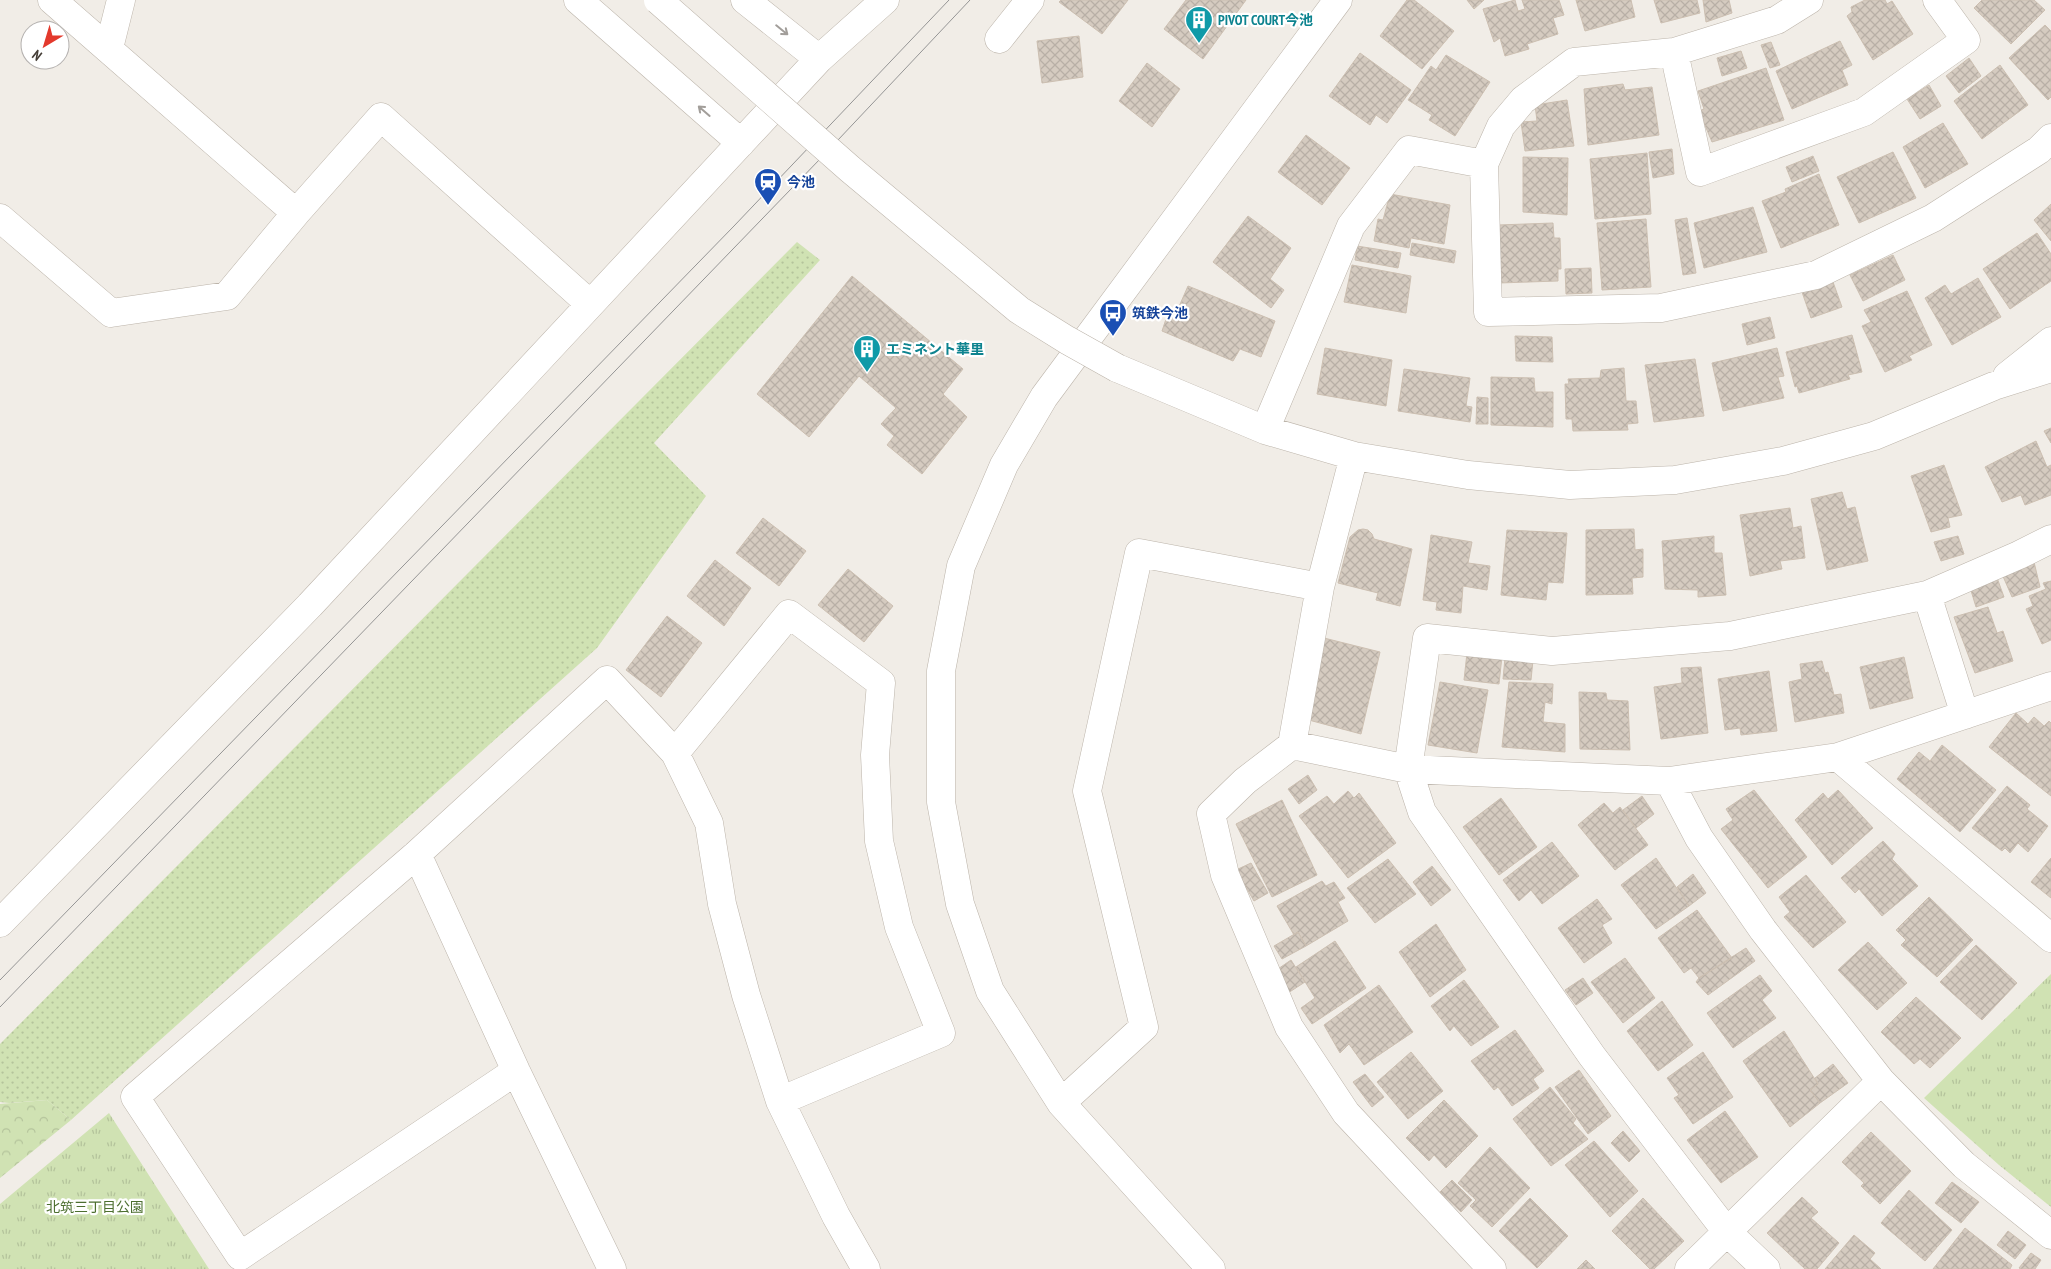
<svg xmlns="http://www.w3.org/2000/svg" width="2051" height="1269" font-family="'PT Sans Narrow','Noto Sans JP',sans-serif">
	<style>
		.grass { fill: url(#grass-dots) }
		.forest { fill: url(#forest-crowns) }
		.park { fill: url(#park-tufts) }
		.building { fill: url(#building-cross-hatch); stroke: #ccbfb1 }
		.lines { fill: none; stroke-linecap: round; stroke-linejoin: round }
		.minor-casing { stroke: #bcb4aa; stroke-width: 29 }
		.minor { stroke: #fff; stroke-width: 28 }
		.tram { stroke: #959595; stroke-width: 1 }
		.minor-bridge-casing { stroke: #bcb4aa; stroke-width: 29; stroke-linecap: butt }
		.minor-bridge { stroke: #fff; stroke-width: 28 }
		.oneway { stroke: #a29e9a }
		.labels { text-anchor: middle; stroke-width: 4.5; stroke-linejoin: round; paint-order: stroke }
		.culture-label { font-size: 14px; font-weight: bold; fill: #0d838f; stroke: #fff; text-anchor: start }
		.transit-label { font-size: 14px; font-weight: bold; fill: #164399; stroke: #fff; text-anchor: start }
		.park-label { font-size: 14px; fill: #4d6f30; stroke: #fff }
	</style>
	<defs>
		<pattern id="grass-dots" width="8" height="8" patternUnits="userSpaceOnUse" patternTransform="scale(1.25)"><rect width="8" height="8" fill="#d0e2b3"/><path d="M2 2h.1M6 6h.1" fill="none" stroke="#b4c39b" stroke-width="1.8" stroke-linecap="round"/></pattern>
		<pattern id="forest-crowns" width="20" height="18" patternUnits="userSpaceOnUse" patternTransform="scale(1.25)"><rect width="20" height="18" fill="#d0e2b3"/><path d="M2 6a3 3 0 1 1 6 0M12 15a3 3 0 1 1 6 0" fill="none" stroke="#b4c39b"/></pattern>
		<pattern id="park-tufts" width="24" height="20" patternUnits="userSpaceOnUse" patternTransform="scale(1.25)"><rect width="24" height="20" fill="#d0e2b3"/><path d="M3 7l-1-3M5 7V3M7 7l1-3M15 17l-1-3M17 17v-4M19 17l1-3" fill="none" stroke="#b4c39b"/></pattern>
		<pattern id="building-cross-hatch" width="8" height="8" patternUnits="userSpaceOnUse" patternTransform="scale(1.25)"><rect width="8" height="8" fill="#d5cbc0"/><path d="M0 0l8 8M0 8l8-8" fill="none" stroke="#b8afa6"/></pattern>
	</defs>
	<rect width="100%" height="100%" fill="#f1ede7"/>
	<!-- grass -->
	<path class="grass" d="M797,242L820,260L654,443L706,496L597,648L71,1120L47,1100L9,1103L0,1102V1044Z"/>
	<!-- forest -->
	<path class="forest" d="M47,1100L71,1120L0,1178V1104Z"/>
	<!-- park -->
	<path class="park" d="M2051,974V1207L1999,1165L1924,1098Z
		M109,1113L209,1269H0V1204Z"/>
	<!-- building -->
	<path class="building" d="M1061,0H1128L1102,34L1059,2Z
		M1186,0H1246L1203,59L1164,29Z
		M1407,0H1414L1454,31L1422,69L1380,36Z
		M1467,0H1484L1474,9Z
		M1515,0L1518,11L1525,9L1522,0H1559L1564,15L1553,18L1558,34L1527,44L1529,49L1505,56L1500,38L1494,42L1483,9Z
		M1576,0H1631L1635,17L1585,31Z
		M1654,0H1697L1700,13L1661,23Z
		M1703,0H1729L1732,13L1706,22Z
		M1865,0H1885L1887,4L1892,1L1913,34L1873,60L1847,16L1852,12L1851,7Z
		M1982,0H2034L2045,10L2011,44L1974,8Z
		M2045,25L2051,31V97L2048,100L2009,58Z
		M1079,36L1083,77L1042,83L1037,41Z
		M1840,41L1852,65L1842,70L1848,85L1792,109L1776,71Z
		M1771,42L1780,65L1770,68L1761,45Z
		M1741,51L1747,68L1722,76L1717,58Z
		M1360,53L1411,90L1387,123L1376,115L1370,125L1329,96Z
		M1446,55L1490,82L1455,136L1429,120L1432,115L1408,100L1431,66L1436,70Z
		M1969,58L1981,76L1959,93L1946,76Z
		M1147,63L1180,89L1152,127L1119,101Z
		M2000,65L2028,105L1982,139L1954,101Z
		M1766,68L1784,120L1712,142L1699,111L1704,109L1698,91Z
		M1623,84L1625,90L1652,87L1659,135L1588,145L1584,89Z
		M1929,85L1941,106L1920,119L1907,99Z
		M1567,100L1574,146L1525,151L1521,122L1537,121L1535,105Z
		M1943,123L1968,164L1925,188L1903,147Z
		M1306,135L1350,168L1322,205L1278,172Z
		M1672,149L1674,174L1653,178L1649,152Z
		M1893,152L1916,198L1859,223L1837,177Z
		M1647,153L1651,214L1595,219L1590,159Z
		M1813,156L1819,171L1792,182L1786,167Z
		M1523,157L1568,158L1567,215L1523,212Z
		M1819,174L1839,225L1781,248L1762,201L1786,192L1785,189Z
		M1390,194L1450,205L1444,244L1411,238L1409,248L1374,241L1378,219L1383,220Z
		M2051,204V241L2034,220Z
		M1753,207L1767,252L1704,268L1694,223Z
		M1248,216L1291,248L1270,279L1284,290L1271,308L1213,262Z
		M1687,218L1696,273L1683,275L1675,220Z
		M1646,219L1651,287L1602,290L1597,223Z
		M1553,223L1554,238H1560L1561,269H1558V281L1499,283L1498,225Z
		M2037,233L2051,254V281L2010,309L1983,269Z
		M1412,243L1456,251L1454,263L1410,255Z
		M1357,246L1401,253L1398,268L1355,260Z
		M1893,255L1905,280L1863,301L1850,275Z
		M1352,265L1411,276L1406,313L1344,302Z
		M1591,268L1592,293L1566,294L1565,269Z
		M852,276L963,369L943,394L967,417L922,474L887,445L894,436L881,424L896,408L859,376L809,437L757,394Z
		M1978,278L2001,317L1952,345L1925,298L1945,285L1951,294Z
		M1833,282L1842,307L1811,318L1802,292Z
		M1188,286L1275,321L1261,357L1240,349L1233,361L1162,331L1167,316L1174,318Z
		M1907,291L1932,345L1909,356L1912,360L1885,372L1862,326L1871,322L1864,310Z
		M1770,317L1775,338L1747,345L1742,324Z
		M1852,335L1862,372L1848,375L1850,379L1799,393L1797,386L1795,387L1786,352Z
		M1515,336L1552,337L1553,362L1516,361Z
		M1325,348L1392,360L1386,406L1317,394Z
		M1777,348L1784,376L1778,377L1784,398L1723,411L1712,363Z
		M1695,359L1704,416L1654,422L1645,365Z
		M1624,368L1626,401H1636L1638,423L1627,424L1628,430L1573,431L1572,419H1566L1565,384H1569L1568,379L1600,378L1601,370Z
		M1404,369L1470,378L1466,406L1472,407L1470,422L1398,411Z
		M1491,377L1534,378L1535,392H1553V427L1491,425Z
		M1477,397L1488,398V424H1476Z
		M2051,428V443L2044,431Z
		M2036,441L2047,467L2051,465V495L2025,505L2021,495L2002,502L1985,467Z
		M1944,465L1962,515L1948,518L1950,527L1931,532L1911,476Z
		M1842,492L1847,509L1855,507L1868,561L1827,570L1811,499Z
		M1790,508L1793,528L1801,526L1805,558L1780,561L1782,569L1750,576L1740,515Z
		M763,518L806,551L779,586L736,553Z
		M1363,529L1368,530L1372,534L1374,539L1412,549L1400,606L1376,600L1378,593L1338,583L1350,537L1358,530Z
		M1634,529L1635,550L1643,549V577L1632,578L1633,594L1586,595V530Z
		M1507,530L1567,533L1563,583L1548,582L1546,600L1501,595Z
		M1431,535L1472,542L1468,563L1490,566L1487,590L1463,586L1461,613L1436,610L1437,602L1423,600Z
		M1714,536V553H1722L1726,595L1698,597V590L1665,589L1662,541Z
		M1958,536L1964,554L1941,561L1934,542Z
		M715,560L751,588L724,626L687,596Z
		M2034,562L2040,587L2012,597L2002,574Z
		M848,569L893,606L864,642L818,605Z
		M1996,575L2004,597L1976,607L1969,584Z
		M2051,581V640L2042,644L2026,609L2033,606L2029,596L2046,589L2043,583Z
		M1988,607L1997,633L2003,631L2013,661L1975,673L1954,617Z
		M667,616L702,643L661,697L626,670Z
		M1324,638L1380,652L1361,734L1305,719Z
		M1467,653L1502,656L1499,684L1464,680Z
		M1904,657L1913,698L1870,709L1860,667Z
		M1505,658L1533,660L1531,680L1503,679Z
		M1822,661L1825,673L1828,672L1834,695L1841,694L1844,713L1795,722L1789,682L1802,679L1800,664Z
		M1701,667L1708,733L1661,739L1654,687L1682,683L1681,668Z
		M1769,671L1777,731L1741,735L1740,728L1725,730L1718,679Z
		M1440,682L1488,690L1477,753L1428,745Z
		M1509,682L1553,684L1552,704L1545,702L1543,722L1565,724V752L1502,747Z
		M1579,692L1606,693L1607,700L1628,701L1630,750L1580,749Z
		M2016,713L2028,724L2034,717L2044,726L2049,721L2051,723V796L1989,747Z
		M1942,745L1996,790L1960,832L1897,779L1919,752L1930,761Z
		M1308,775L1317,790L1299,804L1288,789Z
		M2007,786L2030,805L2027,809L2048,826L2028,852L2018,843L2010,853L2005,848L2002,851L1972,828Z
		M1754,790L1807,857L1768,888L1721,829L1733,820L1726,809Z
		M1838,790L1873,828L1832,865L1795,820L1823,793L1828,799Z
		M1348,791L1354,798L1359,793L1396,843L1348,878L1299,816L1327,796L1334,804Z
		M1642,796L1654,814L1636,828L1623,810Z
		M1501,798L1537,847L1499,875L1463,827Z
		M1282,800L1317,875L1272,897L1236,824Z
		M1604,803L1613,813L1620,807L1648,845L1615,870L1578,825Z
		M1883,841L1895,854L1892,859L1918,886L1882,916L1859,889L1855,893L1841,878Z
		M1552,842L1579,876L1542,904L1531,890L1519,901L1503,880Z
		M1656,858L1689,906L1656,929L1621,885Z
		M2051,858V898L2031,882Z
		M1388,859L1416,894L1375,923L1347,888Z
		M1251,863L1268,893L1254,901L1236,870Z
		M1432,866L1451,890L1431,906L1413,882Z
		M1693,874L1706,893L1689,906L1677,887Z
		M1806,875L1846,922L1813,948L1784,917L1790,912L1779,897Z
		M1322,881L1326,886L1334,882L1345,898L1338,902L1348,921L1306,946L1298,932L1294,935L1277,906Z
		M1929,897L1973,940L1937,977L1901,945L1906,940L1896,930Z
		M1597,899L1612,919L1602,925L1612,943L1584,963L1558,928Z
		M1697,910L1732,958L1699,978L1691,968L1684,973L1658,938Z
		M1436,924L1466,970L1430,997L1399,952Z
		M1298,932L1306,946L1282,959L1274,946Z
		M1335,941L1366,988L1312,1024L1301,1008L1315,998L1296,967Z
		M1868,942L1907,983L1877,1010L1838,970Z
		M1976,945L2017,983L1982,1020L1940,982Z
		M1746,948L1755,961L1708,995L1696,982L1699,978Z
		M1625,958L1655,998L1623,1023L1591,982Z
		M1291,960L1305,982L1288,993L1275,971Z
		M1760,975L1772,991L1762,1000L1776,1018L1733,1048L1707,1013Z
		M1583,978L1593,993L1576,1005L1565,990Z
		M1464,980L1499,1027L1471,1046L1454,1026L1450,1031L1431,1006Z
		M1379,985L1413,1032L1364,1065L1349,1044L1340,1053L1324,1025Z
		M1916,997L1961,1038L1930,1068L1920,1059L1914,1064L1881,1032Z
		M1662,1001L1693,1045L1658,1071L1627,1031Z
		M1515,1030L1544,1071L1533,1079L1539,1088L1512,1106L1498,1087L1494,1090L1471,1061Z
		M1784,1031L1818,1084L1810,1090L1820,1103L1790,1127L1743,1061Z
		M1411,1052L1443,1091L1408,1119L1377,1082Z
		M1703,1052L1733,1097L1693,1124L1674,1098L1679,1095L1667,1078Z
		M1833,1064L1848,1083L1820,1103L1810,1090L1818,1084L1815,1078Z
		M1579,1070L1611,1116L1588,1134L1555,1087Z
		M1365,1074L1384,1097L1372,1107L1353,1082Z
		M1550,1087L1576,1119L1573,1123L1588,1139L1551,1166L1513,1119Z
		M1444,1100L1478,1136L1446,1168L1434,1155L1429,1161L1406,1138Z
		M1725,1111L1758,1157L1721,1183L1687,1140Z
		M1623,1131L1640,1151L1629,1162L1611,1143Z
		M1871,1132L1911,1171L1880,1204L1861,1186L1864,1183L1842,1162Z
		M1594,1141L1638,1191L1610,1217L1565,1165Z
		M1490,1147L1530,1188L1492,1227L1470,1206L1476,1200L1458,1183Z
		M1452,1180L1472,1200L1461,1212L1440,1192Z
		M1952,1182L1979,1202L1961,1223L1935,1203Z
		M1909,1190L1952,1230L1925,1261L1881,1223Z
		M1802,1197L1818,1212L1811,1218L1839,1243L1817,1269H1805L1767,1233Z
		M1530,1198L1568,1236L1537,1268L1499,1231Z
		M1643,1198L1684,1241L1654,1269H1650L1612,1231Z
		M1965,1228L2012,1265L2010,1269H1933Z
		M2008,1231L2026,1245L2015,1259L1997,1245Z
		M1854,1235L1875,1253L1870,1259L1881,1269H1825Z
		M2031,1253L2041,1260L2035,1269H2021L2019,1268Z
		M1586,1260L1595,1269H1577Z"/>
	<g class="lines">
		<defs>
			<path id="minor" d="M52,0L296,213
				M578,0L741,143
				M745,0L819,59
				M1809,0L1777,20L1674,52L1574,62L1523,100L1501,126L1484,164L1488,312L1661,308L1816,275L1933,218L2039,150L2051,138
				M999,39L1030,0
				M109,48L121,0
				M1674,52L1700,172L1864,112L1966,40L1937,0
				M0,218L111,313L227,296L296,213L381,117L590,304
				M1117,368L1265,430L1354,456L1468,475L1570,485L1675,480L1783,461L1874,436L1994,386L2051,368
				M2007,376L2051,341
				M1265,430L1351,226L1409,150L1484,164
				M1927,595L1965,715
				M1292,745L1320,587L1354,456
				M675,753L789,614L881,683L875,755L879,841L899,927L941,1033L780,1101
				M1838,757L2051,938
				M1669,781L1699,838L1763,930L1881,1081L1964,1165L2051,1235
				M417,854L516,1071L612,1269
				M0,923L310,605L819,59L885,0
				M516,1071L240,1256L135,1097L417,854L607,680L675,753L709,823L722,904L746,995L780,1101L836,1216L866,1269
				M1061,1103L1144,1027L1087,791L1139,553L1320,587
				M1211,1269L1061,1103L990,991L960,904L941,802V671L961,566L1004,465L1044,397L1338,0
				M1492,1269L1346,1113L1289,1027L1225,875L1211,814L1245,781L1292,745L1408,769L1669,781L1838,757L2051,686
				M1689,1269L1881,1081
				M1766,1269L1727,1232L1592,1056L1422,812L1408,769L1427,638L1552,651L1730,636L1927,595L2019,555L2051,539"/>
		</defs>
		<!-- minor casing -->
		<use href="#minor" class="minor-casing"/>
		<!-- minor -->
		<use href="#minor" class="minor"/>
		<!-- tram -->
		<path class="tram" d="M0,980L734,226L949,0
			M0,1007L821,158L970,0"/>
		<defs>
			<path id="minor-bridge" d="M658,0L850,169L1019,310L1067,340L1117,368"/>
		</defs>
		<!-- minor-bridge casing -->
		<use href="#minor-bridge" class="minor-bridge-casing"/>
		<!-- minor-bridge -->
		<use href="#minor-bridge" class="minor-bridge"/>
	</g>
	<!-- one-way arrows -->
	<defs><path id="oneway-shaft" d="M-6 0H5M1.5-3L5.5 0L1.5 3" fill="none" stroke-width="1.6" stroke-linecap="round" stroke-linejoin="round" transform="scale(1.25)"/></defs>
	<g class="oneway">
		<use href="#oneway-shaft" transform="translate(782 30) rotate(39)"/>
		<use href="#oneway-shaft" transform="translate(704 111) rotate(-139)"/>
	</g>
	<!-- icons -->
	<defs>
		<symbol id="building-pin" viewBox="-11 -11 22 30"><path d="M0 17L-7.5 6A9.5 9.5 0 1 1 7.5 6Z" fill="#0f9aa8" stroke="#fff"/><path d="M-4-6H4V6H1V3H-1V6H-4ZM-2.5-4.3h1.7v1.8h-1.7ZM.8-4.3h1.7v1.8H.8ZM-2.5-1h1.7V.8h-1.7ZM.8-1h1.7V.8H.8Z" fill="#fff"/></symbol>
		<symbol id="station-pin" viewBox="-11 -11 22 30"><path d="M0 17L-7.5 6A9.5 9.5 0 1 1 7.5 6Z" fill="#1a4fb4" stroke="#fff"/><path d="M-3-6H3Q5-6 5-4V2Q5 4 3 4L4.5 6H3L1.5 4h-3L-3 6H-4.5L-3 4Q-5 4-5 2V-4Q-5-6-3-6ZM-3.5-4v3h7v-3ZM-3.5 1v1.5H-2V1ZM2 1v1.5H3.5V1Z" fill="#fff"/></symbol>
		<symbol id="bus-pin" viewBox="-11 -11 22 30"><path d="M0 17L-7.5 6A9.5 9.5 0 1 1 7.5 6Z" fill="#1a4fb4" stroke="#fff"/><path d="M-5-6H5V4H4V6H2V4H-2V6H-4V4H-5ZM-3.5-4V0h7V-4ZM-3.5 1.2v1.5H-2V1.2ZM2 1.2v1.5H3.5V1.2Z" fill="#fff"/></symbol>
	</defs>
	<g fill-rule="evenodd">
		<use href="#building-pin" x="1183" y="4" width="32" height="43"/>
		<use href="#station-pin" x="752" y="166" width="32" height="43"/>
		<use href="#bus-pin" x="1097" y="297" width="32" height="43"/>
		<use href="#building-pin" x="851" y="333" width="32" height="43"/>
	</g>
	<g class="labels">
		<!-- culture labels -->
		<g class="culture-label">
			<text x="1218" y="25">PIVOT COURT今池</text>
			<text x="886" y="354">エミネント華里</text>
		</g>
		<!-- transit labels -->
		<g class="transit-label">
			<text x="787" y="187">今池</text>
			<text x="1132" y="318">筑鉄今池</text>
		</g>
		<!-- park labels -->
		<g class="park-label">
			<text x="95" y="1212">北筑三丁目公園</text>
		</g>
	</g>
	<!-- north arrow -->
	<g transform="translate(45 45) rotate(218)"><circle r="24" fill="#ffffff" stroke="#b4b1af"/>
	<path d="M0-4L9 19L0 12L-9 19Z" fill="#e3392c"/>
	<text y="-8" font-size="14" font-weight="bold" text-anchor="middle" fill="#443d36">N</text>
	</g>
</svg>
